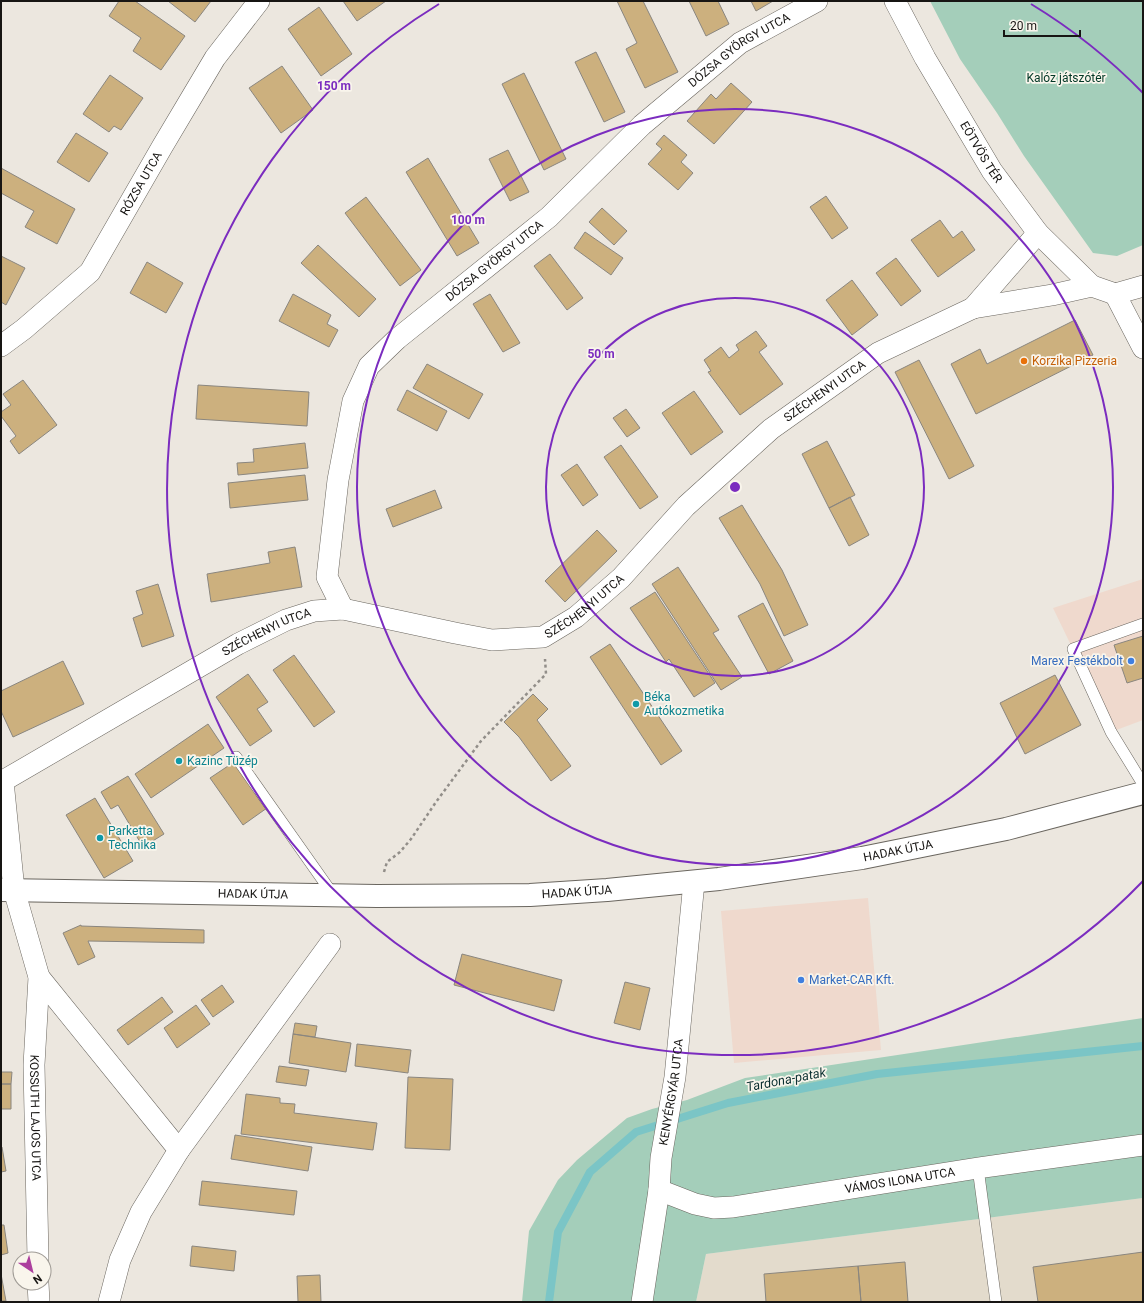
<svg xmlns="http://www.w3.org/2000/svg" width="1144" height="1303" font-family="Roboto,sans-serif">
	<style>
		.commercial { fill: #efd9cd }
		.built { fill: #e3dbcc }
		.green { fill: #a4ceba }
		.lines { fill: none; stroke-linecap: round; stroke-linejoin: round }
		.stream { stroke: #7bc5c6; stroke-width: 8 }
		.building { fill: #ccb07e; stroke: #8a867f }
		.service-casing { stroke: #6a665f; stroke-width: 12 }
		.minor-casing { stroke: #6a665f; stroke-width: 22 }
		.primary-casing { stroke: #6a665f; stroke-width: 24 }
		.path { stroke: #928e89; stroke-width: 2.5; stroke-dasharray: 3 3; stroke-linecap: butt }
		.service { stroke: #fff; stroke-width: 11 }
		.minor { stroke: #fff; stroke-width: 21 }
		.primary { stroke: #fff; stroke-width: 22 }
		.ring { fill: none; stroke: #7b2cbf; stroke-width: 2 }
		.food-dot { fill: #e8710a; stroke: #f9f5ec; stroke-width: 1.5 }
		.shop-dot { fill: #3f7fe0; stroke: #f9f5ec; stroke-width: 1.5 }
		.culture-dot { fill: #0f9aa8; stroke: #f9f5ec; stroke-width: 1.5 }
		.labels { text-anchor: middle; stroke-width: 3.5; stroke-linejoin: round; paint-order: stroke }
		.street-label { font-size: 12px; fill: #171513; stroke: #f9f5ec }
		.park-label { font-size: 12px; fill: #013725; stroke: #f9f5ec }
		.food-label { font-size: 12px; fill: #c56008; stroke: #f9f5ec; text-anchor: start }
		.shop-label { font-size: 12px; fill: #366cbe; stroke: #f9f5ec; text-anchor: end }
		.culture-label { font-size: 12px; fill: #0d838f; stroke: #f9f5ec; text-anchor: start }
		.water-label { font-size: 13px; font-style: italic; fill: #0b3031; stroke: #f9f5ec }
		.centre { fill: #7b2cbf; stroke: #f9f5ec; stroke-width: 2 }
		.ring-label { font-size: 12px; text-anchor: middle; font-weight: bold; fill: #7b2cbf; stroke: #f9f5ec; stroke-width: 3.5; stroke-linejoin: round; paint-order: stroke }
	</style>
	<rect width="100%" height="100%" fill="#ece7df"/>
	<!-- commercial -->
	<path class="commercial" d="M1143,579V720L1111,732L1110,726L1053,608Z
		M868,898L881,1050L734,1063L721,911Z"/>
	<!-- built -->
	<path class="built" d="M1143,1198V1302H696L706,1254Z"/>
	<!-- green -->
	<path class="green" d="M930,1H1143V245L1117,256L1093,253L1024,156L997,113L960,59Z
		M1143,1018V1198L706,1254L696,1302H522L529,1231L558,1180L577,1160L627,1118L652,1109L687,1100L745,1078Z"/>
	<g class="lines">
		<!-- stream -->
		<path class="stream" d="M549,1302L558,1232L590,1172L636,1132L728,1103L877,1074L1143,1046"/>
	</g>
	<!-- building -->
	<path class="building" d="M119,1H135L185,36L161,70L133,51L141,38L109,16Z
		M168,1H211L195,22Z
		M343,1H386L357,21Z
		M617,1H643L678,72L645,88L626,49L637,43Z
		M689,1H718L729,24L706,36Z
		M751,1H773L756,11Z
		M319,7L352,54L321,76L288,29Z
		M596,52L625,112L604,122L575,62Z
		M282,66L313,110L281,133L249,88Z
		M524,73L566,159L544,170L502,84Z
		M110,75L143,98L121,130L114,126L109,132L83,114Z
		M731,83L752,102L714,144L687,121L711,94L716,99Z
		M76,133L108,153L89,182L57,162Z
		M664,135L687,155L681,162L693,173L678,190L648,164L662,149L656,144Z
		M508,150L529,192L510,201L489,159Z
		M428,158L479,243L457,256L406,172Z
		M1,168L75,209L57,244L25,227L34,211L1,193Z
		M826,196L848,228L832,239L810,207Z
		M366,197L421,270L400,286L345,213Z
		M602,208L627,231L614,245L589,222Z
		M940,220L953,238L962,231L975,250L938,277L911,240Z
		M585,232L623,258L611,275L574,248Z
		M318,245L376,299L359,317L301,263Z
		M550,254L583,298L567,310L534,266Z
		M1,256L25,268L6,305L1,302Z
		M896,258L921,291L901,306L876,273Z
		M147,262L183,283L166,313L130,293Z
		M852,280L878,315L852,335L826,300Z
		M293,294L331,315L327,324L338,330L329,347L279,321Z
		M490,294L520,343L503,352L473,304Z
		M1075,320L1093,355L976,414L951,364L980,349L987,364Z
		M756,331L767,346L759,352L783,384L740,415L708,372L711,371L704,360L721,347L729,358L739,350L736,345Z
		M919,360L974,466L949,479L895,372Z
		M427,364L483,394L469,419L413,388Z
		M23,380L57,425L19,454L10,441L16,436L1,416V412L11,405L3,394Z
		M198,385L309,392L307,426L196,419Z
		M407,390L447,411L437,431L397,410Z
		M694,391L723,432L691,455L662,413Z
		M626,409L640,428L627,437L613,418Z
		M827,441L855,495L829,508L802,454Z
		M305,443L308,468L238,475L237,463L254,462L253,449Z
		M621,445L658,497L640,509L604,457Z
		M577,464L598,495L583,506L561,475Z
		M305,475L308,500L230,508L228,483Z
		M435,490L442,508L393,527L386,509Z
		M850,497L869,535L849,546L829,508Z
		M742,505L782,570L808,625L784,636L760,584L719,518Z
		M597,530L617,551L565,602L545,581Z
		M295,547L302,587L211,602L207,574L270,563L268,552Z
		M678,567L719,630L713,633L742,677L721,690L652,584Z
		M158,584L174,636L142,647L133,618L143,614L136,591Z
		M655,592L715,683L694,697L669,659L666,662L630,608Z
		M763,603L793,661L769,674L738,616Z
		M1143,636V678L1127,683L1114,645Z
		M610,644L682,751L661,765L590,657Z
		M294,655L335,712L314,727L273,670Z
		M63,661L84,704L13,737L1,711V691Z
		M248,674L268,702L257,709L272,731L250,746L216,697Z
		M1055,675L1081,725L1025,754L1000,703Z
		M533,694L548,709L537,720L571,766L551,781L519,737L504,722Z
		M208,724L224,748L151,798L135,774Z
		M234,762L267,808L243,825L210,778Z
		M128,776L164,834L143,847L118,805L111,809L101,792Z
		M95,798L133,861L104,878L66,815Z
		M81,925V926L204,930V943L88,941L95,957L78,965L63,933Z
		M462,954L562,980L554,1011L454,985Z
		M625,982L650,988L640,1030L614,1023Z
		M222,985L234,1002L213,1017L201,1000Z
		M162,997L173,1012L128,1045L117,1030Z
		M196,1005L210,1024L177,1048L164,1028Z
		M295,1023L317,1026L315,1037L293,1034Z
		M293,1034L351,1043L346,1072L289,1063Z
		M357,1044L411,1050L408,1073L355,1066Z
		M279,1066L309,1070L306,1086L276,1082Z
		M1,1072H12L11,1084H1Z
		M408,1077L453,1079L450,1150L405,1148Z
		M1,1084H11V1109H1Z
		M246,1094L280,1098V1103L295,1104L294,1113L377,1123L373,1150L241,1134Z
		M235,1135L312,1147L308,1171L231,1159Z
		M2,1147L6,1171L1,1172V1148Z
		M202,1181L297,1191L294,1215L199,1205Z
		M1,1225H4L8,1253L1,1255Z
		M192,1246L236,1251L234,1271L190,1266Z
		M1143,1252V1302H1038L1033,1267Z
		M905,1262L908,1302H861L858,1266Z
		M858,1266L861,1302H766L764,1274Z
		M1,1274L6,1301H1Z
		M320,1275L321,1302H298L297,1276Z"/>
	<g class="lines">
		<defs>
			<path id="service" d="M1143,624L1073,649L1111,732L1143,784
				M236,757L334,896
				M978,1168L996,1302"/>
			<g id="minor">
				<path id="s1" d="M895,1L925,58L992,171L1038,233L1092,286"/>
				<path d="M1115,294L1143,348"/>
				<path d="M1115,294L1143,286"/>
				<path d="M973,308L1038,233"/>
				<path id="s2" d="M1,346L24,329L90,272L162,147L215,58L259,1"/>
				<path id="s3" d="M343,609L327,577L338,480L353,401L369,366L397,339L549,217L642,125L740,43L817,1"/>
				<path id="s4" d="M1,781H3L238,644L286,620L314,611L343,609L455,633L492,640L543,637L576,617L621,578L686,506L771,429L878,353L973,308L1052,295L1092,286L1115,294"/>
				<path id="s5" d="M3,781L14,890L39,977L34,1065L38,1259"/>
				<path d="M39,977L179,1150L141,1212L120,1260L109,1302"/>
				<path d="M179,1150L330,944"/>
				<path id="s6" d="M659,1190L695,1204L714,1208L733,1207L978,1168L1143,1145"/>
				<path d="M38,1283L39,1302"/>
				<path id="s7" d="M642,1302L659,1190L661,1158L675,1077L694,882"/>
			</g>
			<g id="primary">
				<path id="s8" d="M1,890L377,896L530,895L607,890L719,879L862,858L1006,829L1143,793"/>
			</g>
		</defs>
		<!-- service casing -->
		<use href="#service" class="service-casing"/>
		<!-- minor casing -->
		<use href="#minor" class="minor-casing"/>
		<!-- primary casing -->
		<use href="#primary" class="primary-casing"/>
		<!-- path -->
		<path class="path" d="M384,872L387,862L400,852L411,839L436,802L481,741L546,674L545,659"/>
		<!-- service -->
		<use href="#service" class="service"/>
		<!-- minor -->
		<use href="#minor" class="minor"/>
		<!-- primary -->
		<use href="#primary" class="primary"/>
	</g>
	<!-- distance rings -->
	<g class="ring">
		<circle cx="735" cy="487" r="189"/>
		<circle cx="735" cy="487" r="378"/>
		<path d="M1143 881A567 567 0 1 1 439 4M1031 4A567 567 0 0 1 1143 93"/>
	</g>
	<!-- markers -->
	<circle class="food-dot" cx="1024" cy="361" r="4"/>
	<g class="shop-dot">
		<circle cx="1131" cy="661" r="4"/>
		<circle cx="801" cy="980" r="4"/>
	</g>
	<g class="culture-dot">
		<circle cx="636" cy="704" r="4"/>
		<circle cx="179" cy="761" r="4"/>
		<circle cx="100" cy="838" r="4"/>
	</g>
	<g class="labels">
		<!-- street labels -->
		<g class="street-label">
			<text dy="4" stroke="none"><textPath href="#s3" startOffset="740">DÓZSA GYÖRGY UTCA</textPath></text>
			<text dy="4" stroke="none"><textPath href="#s1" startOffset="174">EÖTVÖS TÉR</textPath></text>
			<text dy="4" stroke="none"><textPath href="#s2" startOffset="218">RÓZSA UTCA</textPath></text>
			<text dy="4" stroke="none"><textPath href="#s3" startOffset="416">DÓZSA GYÖRGY UTCA</textPath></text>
			<text dy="4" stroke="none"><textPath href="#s4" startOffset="965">SZÉCHENYI UTCA</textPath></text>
			<text dy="4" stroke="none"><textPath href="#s4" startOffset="641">SZÉCHENYI UTCA</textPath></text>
			<text dy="4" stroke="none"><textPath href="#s4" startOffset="305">SZÉCHENYI UTCA</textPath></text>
			<text dy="4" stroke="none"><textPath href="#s8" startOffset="900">HADAK ÚTJA</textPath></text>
			<text dy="4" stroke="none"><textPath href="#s8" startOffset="576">HADAK ÚTJA</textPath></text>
			<text dy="4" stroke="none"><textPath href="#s8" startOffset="252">HADAK ÚTJA</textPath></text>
			<text dy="4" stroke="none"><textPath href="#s7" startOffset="212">KENYÉRGYÁR UTCA</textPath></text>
			<text dy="4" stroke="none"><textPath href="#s5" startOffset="341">KOSSUTH LAJOS UTCA</textPath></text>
			<text dy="4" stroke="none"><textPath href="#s6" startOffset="246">VÁMOS ILONA UTCA</textPath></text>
		</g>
		<!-- park labels -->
		<g class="park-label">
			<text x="1066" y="82">Kalóz játszótér</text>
		</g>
		<!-- food labels -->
		<g class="food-label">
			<text x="1032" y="365">Korzika Pizzeria</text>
		</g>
		<!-- shop labels -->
		<g class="shop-label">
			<text x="1123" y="665">Marex Festékbolt</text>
			<text x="809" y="984" text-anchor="start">Market-CAR Kft.</text>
		</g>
		<!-- culture labels -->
		<g class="culture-label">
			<text x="644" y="701">Béka<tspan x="644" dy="14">Autókozmetika</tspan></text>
			<text x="187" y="765">Kazinc Tüzép</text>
			<text x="108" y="835">Parketta<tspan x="108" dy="14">Technika</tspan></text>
		</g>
		<!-- water labels -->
		<g class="water-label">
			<text transform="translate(786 1079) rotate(-11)" y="5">Tardona-patak</text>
		</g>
	</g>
	<circle cx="735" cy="487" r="6" class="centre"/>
	<g class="ring-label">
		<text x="334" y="90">150 m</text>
		<text x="468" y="224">100 m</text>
		<text x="601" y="358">50 m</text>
	</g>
	<!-- border -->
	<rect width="1144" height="1303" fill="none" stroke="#171513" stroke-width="4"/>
	<!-- north arrow -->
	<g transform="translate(32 1271) rotate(145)"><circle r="19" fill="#f9f5ec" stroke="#9f9b95"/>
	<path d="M0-3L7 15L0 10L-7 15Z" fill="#ac3f9e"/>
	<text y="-6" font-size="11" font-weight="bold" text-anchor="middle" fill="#171513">N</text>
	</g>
	<!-- scale -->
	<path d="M1004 30v6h76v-6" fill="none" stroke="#171513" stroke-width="2"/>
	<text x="1010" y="30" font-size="12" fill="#171513" stroke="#f9f5ec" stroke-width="3" paint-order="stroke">20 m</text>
</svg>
